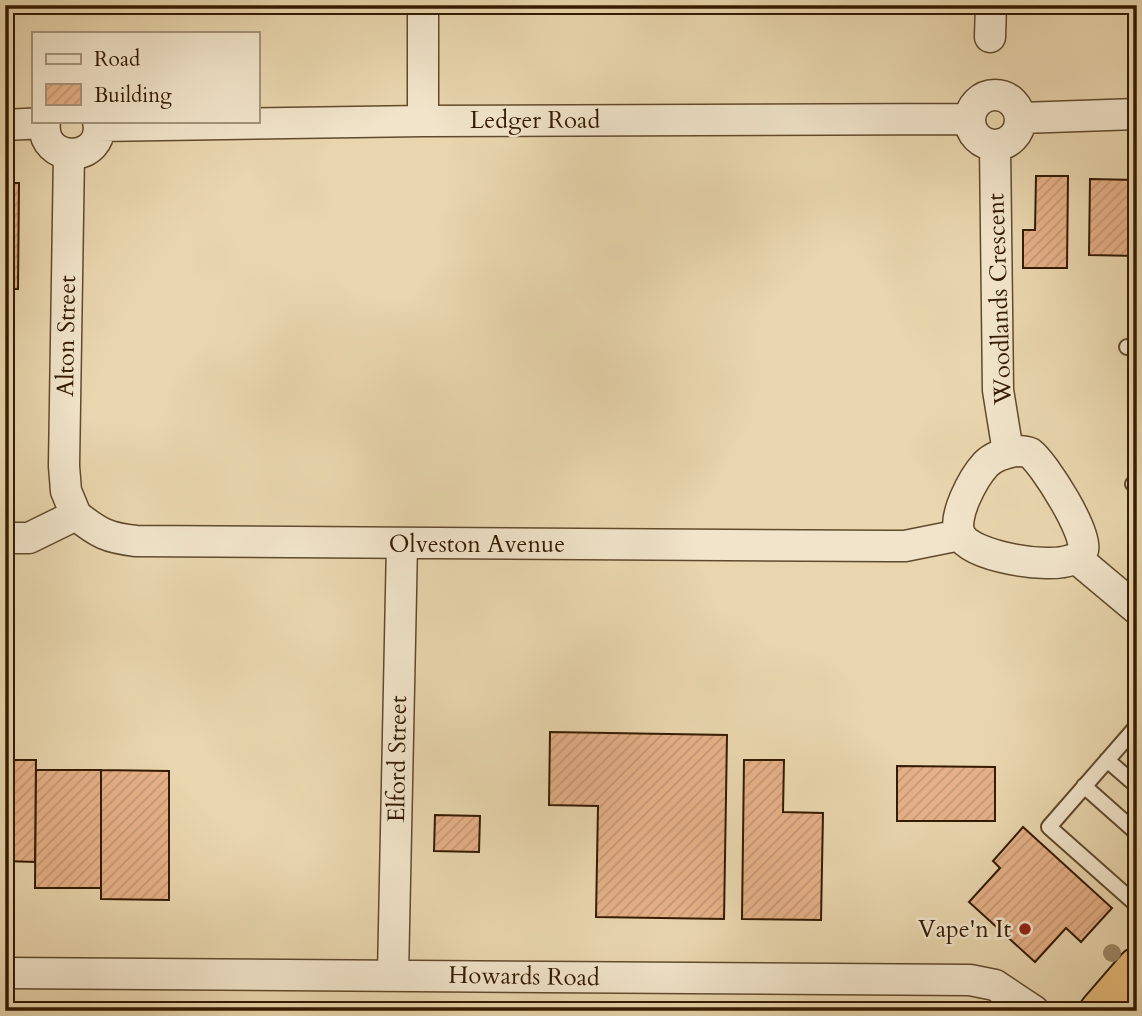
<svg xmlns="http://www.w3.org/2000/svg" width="1142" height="1016" font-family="Cardo,serif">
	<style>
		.building { fill: url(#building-hatch); stroke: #341b00; stroke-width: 2 }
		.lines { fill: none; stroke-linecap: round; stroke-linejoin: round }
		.lane-casing { stroke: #614a2c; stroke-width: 18 }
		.street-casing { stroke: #614a2c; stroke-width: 33 }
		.highway-casing { stroke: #341b00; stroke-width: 42 }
		.lane { stroke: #f1e4ca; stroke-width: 14 }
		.street { stroke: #f1e4ca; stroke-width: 30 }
		.highway { stroke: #e4bb77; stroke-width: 38 }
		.tree { fill: #9a8a66 }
		.poi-dot { fill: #8f2418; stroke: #f1e4ca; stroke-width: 2.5 }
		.labels { text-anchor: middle; stroke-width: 5; stroke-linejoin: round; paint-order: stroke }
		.street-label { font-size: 24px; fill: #341b00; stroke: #f1e4ca }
		.poi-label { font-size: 24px; fill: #341b00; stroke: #f1e4ca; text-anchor: end }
	</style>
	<defs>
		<pattern id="building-hatch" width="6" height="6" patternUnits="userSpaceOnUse" patternTransform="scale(1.75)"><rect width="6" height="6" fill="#e6b188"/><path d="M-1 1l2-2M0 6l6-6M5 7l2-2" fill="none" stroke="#c69874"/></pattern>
	</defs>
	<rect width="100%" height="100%" fill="#e9d6ae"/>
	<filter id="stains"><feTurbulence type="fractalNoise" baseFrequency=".00286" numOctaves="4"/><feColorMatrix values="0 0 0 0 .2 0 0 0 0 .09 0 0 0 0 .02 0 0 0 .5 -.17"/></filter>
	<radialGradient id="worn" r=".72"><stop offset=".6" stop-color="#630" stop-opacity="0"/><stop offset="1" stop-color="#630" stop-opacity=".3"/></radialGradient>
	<!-- building -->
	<path class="building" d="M1036,176H1068L1067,268H1023V230H1035Z
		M1090,179L1137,180V256L1089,255Z
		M5,183H19L18,289H5Z
		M550,732L727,735L724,919L596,917L598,806L549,805Z
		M5,760H36L35,862L5,861Z
		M744,760H784L783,812L823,813L821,920L742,919Z
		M897,766L995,767V821H897Z
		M36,770H101V888H35Z
		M101,770L169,771V900L101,899Z
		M435,815L480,816L479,852L434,851Z
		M1023,827L1112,908L1081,942L1066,928L1035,962L969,902L1000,868L993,861Z"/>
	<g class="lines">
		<defs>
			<path id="lane" d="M1127,347H1137
				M1133,484L1137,479
				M1137,726L1049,827L1137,905
				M1107,760L1137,786
				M1084,786L1137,833"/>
			<path id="street" d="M990,37L991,5
				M970 120a25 25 0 1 1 50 0a25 25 0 1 1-50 0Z
				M1021,118L1137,114
				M45,121C39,166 107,163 98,121
				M423,121V5
				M5,125L44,123
				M99,126L423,121L970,119
				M995,146L998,390L1008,452
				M69,154L64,466L66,491L76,515
				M1015,451C1020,451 1026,451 1030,453C1044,463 1089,535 1083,550C1081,555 1075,559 1071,560C1049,569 973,557 961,536C950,519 974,477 986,464C994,456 1005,453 1015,451Z
				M5,538H29L76,515C98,533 108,538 136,541L889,546H905L960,535
				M1076,558L1137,609
				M5,973L970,980L995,985L1034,1011
				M393,975L402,544"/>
			<path id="highway" d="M1099,1011L1137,967"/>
		</defs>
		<!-- lane casing -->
		<use href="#lane" class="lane-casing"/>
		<!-- street casing -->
		<use href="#street" class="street-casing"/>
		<!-- highway casing -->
		<use href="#highway" class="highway-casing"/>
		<!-- lane -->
		<use href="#lane" class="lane"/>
		<!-- street -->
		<use href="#street" class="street"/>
		<!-- highway -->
		<use href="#highway" class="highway"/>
	</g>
	<!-- trees -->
	<circle class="tree" cx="1112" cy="953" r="9"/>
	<!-- markers -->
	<circle class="poi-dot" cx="1025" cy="929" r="7"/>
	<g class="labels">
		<!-- street labels -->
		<g class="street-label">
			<text x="535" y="128">Ledger Road</text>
			<text transform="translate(999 299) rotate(-92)" y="8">Woodlands Crescent</text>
			<text transform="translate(66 336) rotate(-89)" y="8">Alton Street</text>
			<text x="477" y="552">Olveston Avenue</text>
			<text transform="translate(397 759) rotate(-89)" y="8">Elford Street</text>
			<text transform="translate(524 976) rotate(1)" y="8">Howards Road</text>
		</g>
		<!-- poi labels -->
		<g class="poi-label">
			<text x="1011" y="937">Vape'n It</text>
		</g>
	</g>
	<!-- margin -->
	<rect width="1142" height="1016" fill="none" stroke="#e9d6ae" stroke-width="28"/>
	<rect x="7" y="7" width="1128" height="1002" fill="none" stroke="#341b00" stroke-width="3.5"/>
	<rect x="14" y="14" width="1114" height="988" fill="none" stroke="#341b00" stroke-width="2"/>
	<!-- legend -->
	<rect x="32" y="32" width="228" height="91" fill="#f1e4ca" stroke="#a59479" stroke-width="2"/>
	<rect x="46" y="54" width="35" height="10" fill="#f1e4ca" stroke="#a59479" stroke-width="2"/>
	<text x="94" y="66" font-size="21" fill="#341b00">Road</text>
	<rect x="46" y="84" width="35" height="21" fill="url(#building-hatch)" stroke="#a59479" stroke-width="2"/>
	<text x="94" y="102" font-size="21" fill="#341b00">Building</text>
	<rect width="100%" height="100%" filter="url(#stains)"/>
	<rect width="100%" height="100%" fill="url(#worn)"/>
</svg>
